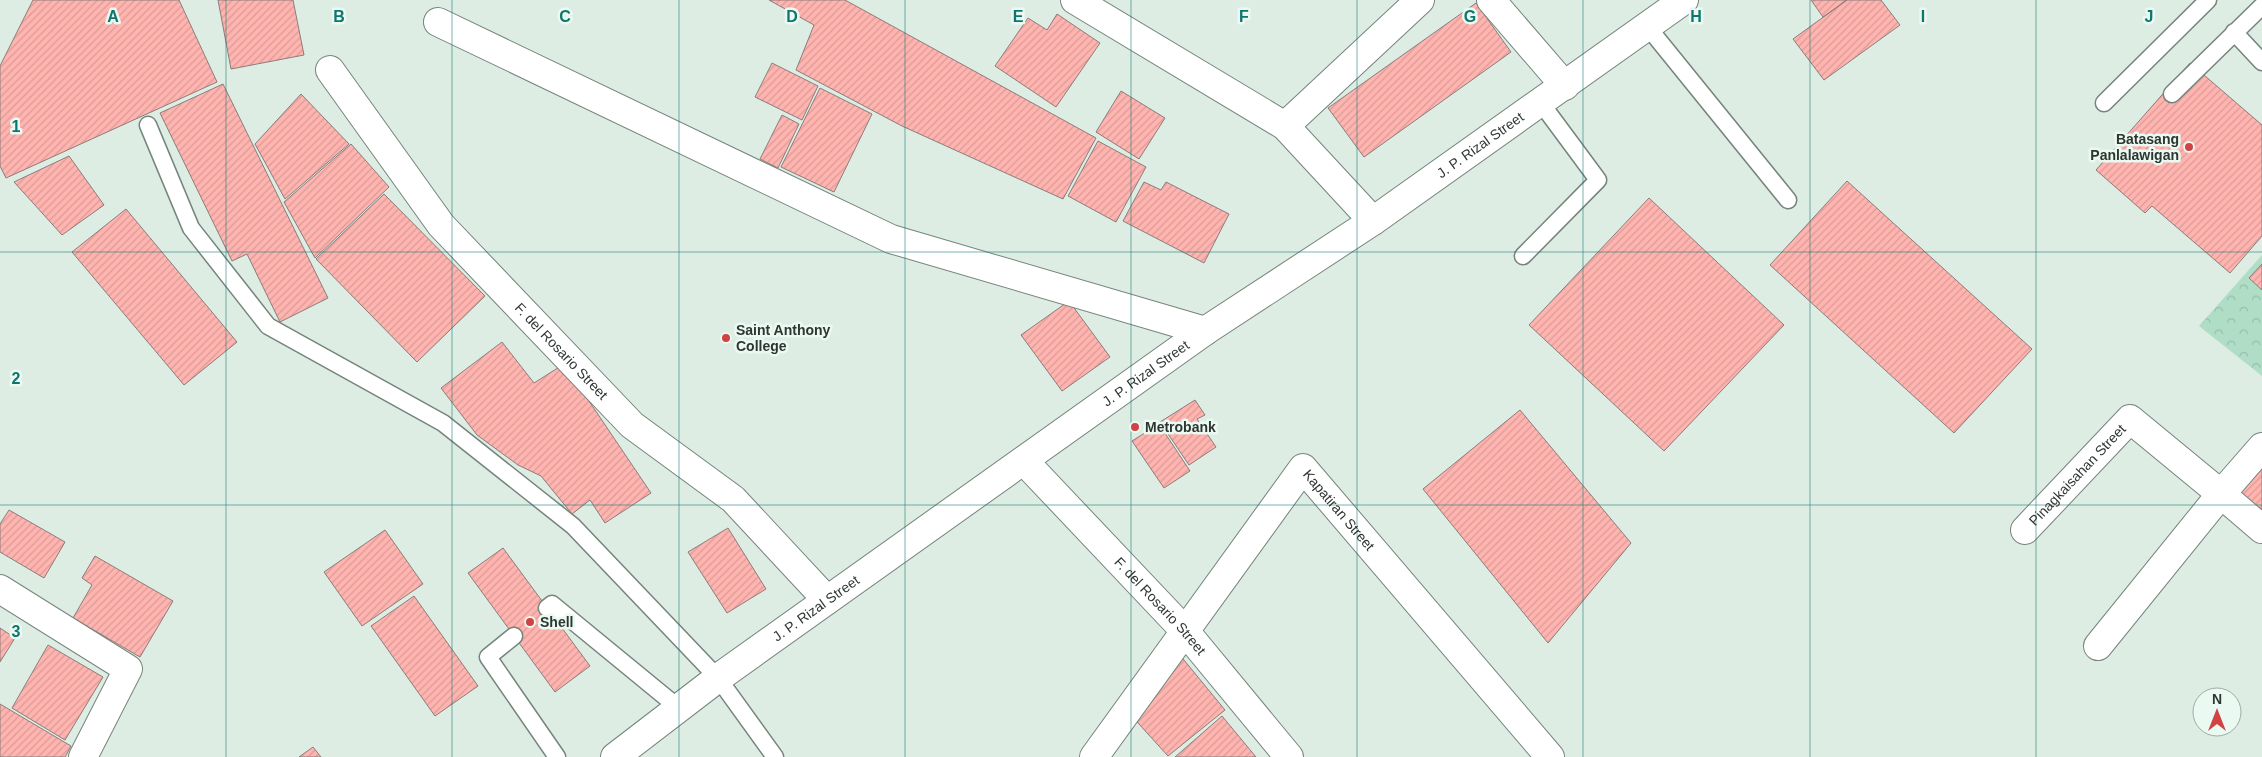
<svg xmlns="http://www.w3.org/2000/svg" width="2262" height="757" font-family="Helvetica,sans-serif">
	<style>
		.park { fill: url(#park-crowns) }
		.building { fill: url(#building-hatch); stroke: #8c7c7a }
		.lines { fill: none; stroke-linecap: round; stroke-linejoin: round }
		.service-casing { stroke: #75847c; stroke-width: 19 }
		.minor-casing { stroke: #75847c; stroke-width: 30 }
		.trunk-casing { stroke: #75847c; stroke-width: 30 }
		.service { stroke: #fff; stroke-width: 16 }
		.minor { stroke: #fff; stroke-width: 28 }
		.trunk { stroke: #fff; stroke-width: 28 }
		.grid { fill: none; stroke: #0f766e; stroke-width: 1; stroke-opacity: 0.55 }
		.poi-dot { fill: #d14244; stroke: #eafaf2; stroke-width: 2 }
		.labels { text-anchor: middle; stroke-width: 5; stroke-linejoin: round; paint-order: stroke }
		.poi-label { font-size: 14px; font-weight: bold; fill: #2f3632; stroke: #eafaf2; text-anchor: start }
		.street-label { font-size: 14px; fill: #2f3632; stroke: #eafaf2 }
		.grid-label { font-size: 16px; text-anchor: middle; font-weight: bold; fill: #0f766e; stroke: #eafaf2; stroke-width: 5; stroke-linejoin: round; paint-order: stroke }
	</style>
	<defs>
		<pattern id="park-crowns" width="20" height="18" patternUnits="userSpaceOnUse" patternTransform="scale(1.25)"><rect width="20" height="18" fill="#afddc5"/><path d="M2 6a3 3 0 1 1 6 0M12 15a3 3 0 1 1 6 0" fill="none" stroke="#97beaa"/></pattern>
		<pattern id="building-hatch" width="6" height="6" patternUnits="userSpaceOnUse" patternTransform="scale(1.25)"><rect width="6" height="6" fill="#ffb4af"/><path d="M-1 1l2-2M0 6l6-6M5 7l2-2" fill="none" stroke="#db9b97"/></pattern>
	</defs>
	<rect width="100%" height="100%" fill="#ddede4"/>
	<!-- park -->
	<path class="park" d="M2262,255V376L2199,326Z"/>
	<!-- building -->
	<path class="building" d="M33,0H179L217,82L6,178L0,166V66Z
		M218,0H293L304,55L231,69Z
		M769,0H845L1096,138L1063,199L902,126L796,70L814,25Z
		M1811,0H1847L1823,17Z
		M1847,0H1881L1900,25L1824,80L1793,39Z
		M1476,3L1511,52L1364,157L1328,108Z
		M1057,14L1100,43L1056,107L995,66L1028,18L1047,30Z
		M772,63L818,86L802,120L755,97Z
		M2190,63L2262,125V236L2230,273L2152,206L2145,213L2096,170Z
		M223,84L328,298L280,322L247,254L232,261L160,113Z
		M820,88L872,114L834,192L781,167Z
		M1121,91L1165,118L1139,159L1096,132Z
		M301,94L349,144L285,199L255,144Z
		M782,115L799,124L778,168L760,159Z
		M1098,141L1146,167L1116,222L1068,196Z
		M351,144L389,187L315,258L284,202Z
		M69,156L104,205L62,235L14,182Z
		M1847,181L2032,349L1954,433L1770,265Z
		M1144,182L1161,190L1166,182L1229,214L1204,263L1123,221Z
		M384,194L485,296L417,362L316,259Z
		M1649,198L1784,325L1664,451L1529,325Z
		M126,209L237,342L184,385L72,252Z
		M2262,264V290L2249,278Z
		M1069,301L1110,357L1062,391L1021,335Z
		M502,342L534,383L564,364L651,493L605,523L590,500L572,514L541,476L518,465L477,435L441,388Z
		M1195,400L1205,415L1197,419L1216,447L1189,465L1160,422Z
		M1520,410L1631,543L1548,643L1423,489Z
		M1159,424L1190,471L1164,488L1132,441Z
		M2262,449V521L2226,491Z
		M9,510L65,542L44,578L0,552V524Z
		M728,528L766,589L727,613L688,552Z
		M385,530L423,584L362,626L324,572Z
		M503,548L590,666L555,692L468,573Z
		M95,556L173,601L140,657L73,618L92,585L82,578Z
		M414,596L478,686L435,716L371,626Z
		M0,628L15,638L0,662Z
		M48,645L103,677L65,740L12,708Z
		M1179,654L1225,710L1168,756L1129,713Z
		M0,704L71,746L65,757H0Z
		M1222,716L1256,757H1175Z
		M313,747L321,757H299Z"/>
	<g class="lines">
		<defs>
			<path id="service" d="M1647,26L1788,200
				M2234,32L2262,62
				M2172,94L2262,6
				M2104,103L2208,0
				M148,125L191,228L268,326L443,423L573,526L718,678L775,757
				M1523,256L1598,180L1541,103
				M547,608L552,604L680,709
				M514,636L488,657L557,757"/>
			<g id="minor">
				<path d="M1075,0L1285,126L1373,221"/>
				<path d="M1491,0L1565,86"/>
				<path d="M438,22L891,239L1205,331"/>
				<path id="s1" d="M330,70L441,225L632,425L733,499L827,600"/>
				<path d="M1285,126L1420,0"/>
				<path id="s2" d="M1024,461L1185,631L1289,757"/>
				<path id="s3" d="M2025,530L2130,419L2221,494L2262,447"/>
				<path d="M0,589L128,669L83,757"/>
				<path d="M2098,646L2221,494L2262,529"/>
				<path id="s4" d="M1094,757L1303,468L1550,757"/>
			</g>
			<g id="trunk">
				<path id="s5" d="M615,757L718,678L1205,331L1373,221L1684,0"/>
			</g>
		</defs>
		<!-- service casing -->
		<use href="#service" class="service-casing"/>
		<!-- minor casing -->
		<use href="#minor" class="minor-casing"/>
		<!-- trunk casing -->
		<use href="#trunk" class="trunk-casing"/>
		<!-- service -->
		<use href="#service" class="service"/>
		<!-- minor -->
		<use href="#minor" class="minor"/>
		<!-- trunk -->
		<use href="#trunk" class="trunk"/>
	</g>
	<!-- grid -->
	<path class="grid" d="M226,0V757M452,0V757M679,0V757M905,0V757M1131,0V757M1357,0V757M1583,0V757M1810,0V757M2036,0V757M0,252H2262M0,505H2262"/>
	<!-- markers -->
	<g class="poi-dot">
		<circle cx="2189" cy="147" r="5"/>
		<circle cx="726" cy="338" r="5"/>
		<circle cx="1135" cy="427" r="5"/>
		<circle cx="530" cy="622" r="5"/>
	</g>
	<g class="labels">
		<!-- poi labels -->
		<g class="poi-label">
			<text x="2179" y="144" text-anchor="end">Batasang<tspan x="2179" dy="16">Panlalawigan</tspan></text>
			<text x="736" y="335">Saint Anthony<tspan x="736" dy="16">College</tspan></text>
			<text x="1145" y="432">Metrobank</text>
			<text x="540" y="627">Shell</text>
		</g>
		<!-- street labels -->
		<g class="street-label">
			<text dy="5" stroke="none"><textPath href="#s5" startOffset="1060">J. P. Rizal Street</textPath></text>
			<text dy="5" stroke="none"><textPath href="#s1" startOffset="365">F. del Rosario Street</textPath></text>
			<text dy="5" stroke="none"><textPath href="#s5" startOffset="655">J. P. Rizal Street</textPath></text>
			<text dy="5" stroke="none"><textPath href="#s3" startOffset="76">Pinagkaisahan Street</textPath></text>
			<text dy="5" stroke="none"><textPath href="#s4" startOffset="412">Kapatiran Street</textPath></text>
			<text dy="5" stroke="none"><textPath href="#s2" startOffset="199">F. del Rosario Street</textPath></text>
			<text dy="5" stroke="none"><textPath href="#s5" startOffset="250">J. P. Rizal Street</textPath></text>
		</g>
	</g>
	<g class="grid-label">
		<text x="113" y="22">A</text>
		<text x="339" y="22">B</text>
		<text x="565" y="22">C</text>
		<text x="792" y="22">D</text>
		<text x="1018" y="22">E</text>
		<text x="1244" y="22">F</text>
		<text x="1470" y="22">G</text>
		<text x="1696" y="22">H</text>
		<text x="1923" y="22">I</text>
		<text x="2149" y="22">J</text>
		<text x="16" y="132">1</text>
		<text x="16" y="384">2</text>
		<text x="16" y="637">3</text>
	</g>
	<!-- north arrow -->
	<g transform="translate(2217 712)"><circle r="24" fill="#eafaf2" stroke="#9faca5"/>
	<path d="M0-4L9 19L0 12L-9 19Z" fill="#d14244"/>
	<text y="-8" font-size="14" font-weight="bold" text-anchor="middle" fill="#2f3632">N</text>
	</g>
</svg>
